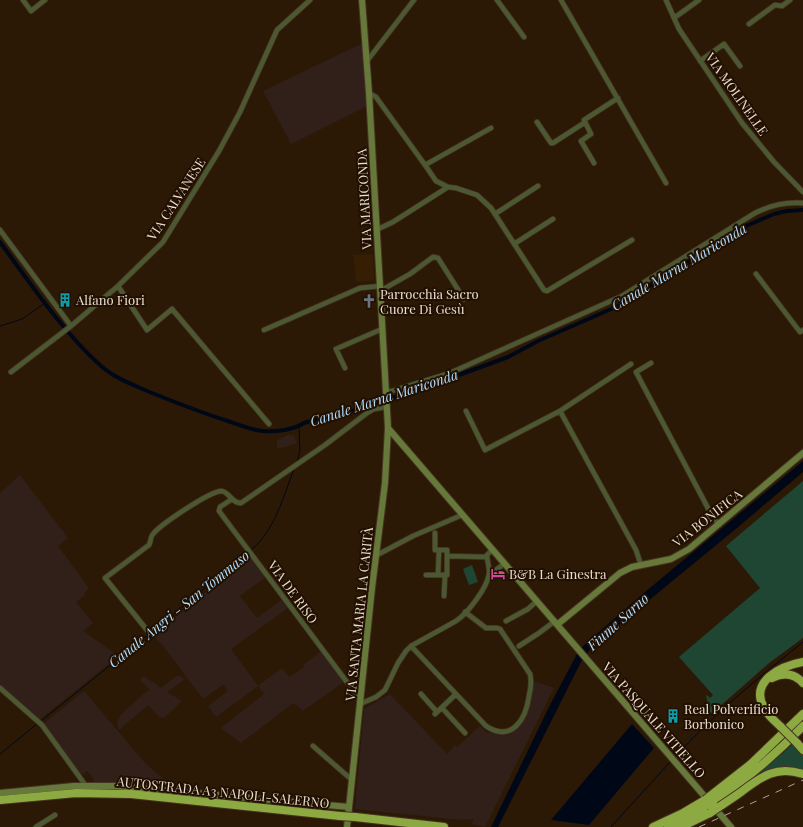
<svg xmlns="http://www.w3.org/2000/svg" width="803" height="827" font-family="'Playfair Display',serif">
	<style>
		.industrial { fill: #312019 }
		.built { fill: #361e04 }
		.green { fill: #1f4633 }
		.water { fill: #000817 }
		.lines { fill: none; stroke-linecap: round; stroke-linejoin: round }
		.stream { stroke: #000817; stroke-width: 1 }
		.canal { stroke: #000817; stroke-width: 4 }
		.street-casing { stroke: #463422; stroke-width: 6 }
		.secondary-casing { stroke: #463422; stroke-width: 8 }
		.highway-casing { stroke: #463422; stroke-width: 10 }
		.street { stroke: #4c5832; stroke-width: 4.5 }
		.secondary { stroke: #66793a; stroke-width: 6 }
		.highway { stroke: #8daa42; stroke-width: 8 }
		.rail { stroke: #b0a294; stroke-width: 1; stroke-dasharray: 7 7; stroke-linecap: butt }
		.highway-bridge-casing { stroke: #463422; stroke-width: 10; stroke-linecap: butt }
		.highway-bridge { stroke: #8daa42; stroke-width: 8 }
		.labels { text-anchor: middle; stroke-width: 4; stroke-linejoin: round; paint-order: stroke }
		.street-label { font-size: 13px; fill: #eaddd1; stroke: #211000 }
		.poi-label { font-size: 13px; fill: #eaddd1; stroke: #211000; text-anchor: start }
		.water-label { font-size: 14px; font-style: italic; fill: #b2ddfd; stroke: #211000 }
	</style>
	<rect width="100%" height="100%" fill="#2b1906"/>
	<!-- industrial -->
	<path class="industrial" d="M363,43L367,106L291,144L263,91Z
		M290,434L291,436L293,435L297,443L286,447L277,448V440Z
		M20,475L68,538L58,546L89,588L84,593L85,595L76,602L93,623L83,631L119,656L39,720L6,692L0,684V493Z
		M251,555L267,576L240,596L257,618L283,599L289,607L231,649L258,686L282,668L289,677L304,667L303,665L321,651L344,682L303,711L294,703L292,704L241,743L221,728L264,694L258,686L216,717L208,706L228,691L224,684L203,699L161,643H160L153,635Z
		M144,676L161,688L177,676H181L184,680L167,692L182,701L164,718L160,717L148,705L119,730L117,724L119,718L121,715L143,694L150,690L140,680Z
		M534,681L554,688L485,827L472,824L474,819L461,820L355,809L364,709L390,694L447,754L455,745L457,747L480,726L487,733L488,732L503,735L510,734L520,727L528,713Z
		M84,691L145,763L170,785L167,787L94,783L93,778L87,771L81,775L43,724Z"/>
	<!-- built -->
	<path class="built" d="M373,254L374,281L356,282L353,255Z"/>
	<!-- green -->
	<path class="green" d="M803,481V638L769,663L710,715L705,709L708,703L706,696L707,695L710,698L713,695L679,657L760,588L726,546Z
		M472,565L478,582L469,585L463,569Z
		M793,744L803,753V772L756,777V776Z"/>
	<!-- water -->
	<path class="water" d="M803,461V472L737,528L592,647L582,660L498,827H491L549,707L578,652L584,645L639,597Z
		M632,724L654,748L589,825L551,820Z"/>
	<g class="lines">
		<!-- stream -->
		<path class="stream" d="M0,326L22,319L45,303
			M297,462L300,451L299,426
			M250,551C275,531 283,497 294,469
			M151,632L248,553
			M41,721L149,634
			M0,754L38,723
			M675,757C714,714 758,678 803,642
			M611,827L671,761"/>
		<!-- canal -->
		<path class="canal" d="M0,242C30,283 63,332 101,366C116,379 134,385 152,393C177,403 202,413 228,421C239,425 251,430 263,431C276,432 293,430 304,423L341,412L353,411L429,386L508,357L538,341L618,306L746,226L774,214L787,211L803,210"/>
		<defs>
			<path id="street" d="M23,0L31,11L45,0
				M497,0L524,37
				M561,0L666,183
				M666,0L679,29L742,123L774,162L803,192
				M674,18L699,0
				M749,24L775,5L782,6L790,0
				M367,61L414,0
				M700,61L724,44L740,66
				M369,93L376,97L425,165L491,128
				M537,122L551,143H553L584,123
				M594,163L581,141L591,134L584,120L618,98
				M425,165L436,181L448,187
				M495,214L538,186
				M0,230L71,326
				M376,230L393,222L448,187L456,188L477,195L491,208L544,290L547,291L632,240
				M514,244L553,219
				M756,274L800,332L803,330
				M118,286L147,330L172,309L269,424
				M380,291L410,274L433,257L438,258L464,299
				M264,330L360,288L380,286
				M651,363L636,372L710,512L719,525
				M345,368L336,349L382,329
				M11,372L71,326L118,286L163,242L219,151L240,112L277,30L310,0
				M385,393L450,373L622,296L755,213C772,205 784,202 803,203
				M466,411L485,450L560,411L631,364
				M560,411L636,550L641,565
				M232,499L220,507L219,511L361,701
				M435,533V550H439
				M439,550H447V575H438Z
				M377,555L413,536L462,515
				M447,556L487,557
				M426,575H438
				M489,575L504,564
				M444,596L445,575
				M506,621L528,609L537,601
				M151,635L105,578L149,545C151,542 150,537 153,534C161,524 209,492 221,491C229,491 232,504 241,503L325,445L367,413L374,409L386,407
				M411,646L486,726C512,743 526,719 529,696C531,688 532,682 530,674L500,629L497,628H486L465,612
				M519,646L539,633L555,621
				M0,688L42,725L86,786
				M421,694L437,712
				M360,704L376,697L385,690L398,663L406,651L411,646L456,621C468,613 487,588 489,574C490,568 487,562 487,555L492,550
				M442,708L465,733
				M435,714L456,694
				M313,746L352,780
				M36,827L55,815"/>
			<path id="secondary" d="M388,428L731,827
				M558,624L620,573L632,567L671,559L689,549L803,453
				M0,793L74,786H116L349,807
				M347,827L372,588L385,483L388,428L369,93L362,0"/>
			<path id="highway" d="M772,678C784,672 794,673 803,683
				M781,727C775,721 768,716 764,708C749,681 781,666 803,662
				M797,743L803,750
				M709,797L751,764L803,714
				M0,800L76,793L131,794L340,816
				M713,802C746,780 776,754 803,726
				M355,817L444,827
				M653,827L683,813L705,800
				M668,827L689,817L709,805
				M681,827L710,813"/>
		</defs>
		<!-- street casing -->
		<use href="#street" class="street-casing"/>
		<!-- secondary casing -->
		<use href="#secondary" class="secondary-casing"/>
		<!-- highway casing -->
		<use href="#highway" class="highway-casing"/>
		<!-- street -->
		<use href="#street" class="street"/>
		<!-- secondary -->
		<use href="#secondary" class="secondary"/>
		<!-- highway -->
		<use href="#highway" class="highway"/>
		<!-- rail -->
		<path class="rail" d="M699,827L803,780"/>
		<defs>
			<path id="highway-bridge" d="M781,727L797,743
				M705,800L709,797
				M709,805L713,802
				M710,813C720,806 730,800 741,792C761,777 776,765 803,774
				M340,816L355,817"/>
		</defs>
		<!-- highway-bridge casing -->
		<use href="#highway-bridge" class="highway-bridge-casing"/>
		<!-- highway-bridge -->
		<use href="#highway-bridge" class="highway-bridge"/>
	</g>
	<!-- icons -->
	<defs>
		<symbol id="building-bare" viewBox="-9 -9 18 18"><path d="M-4-6H4V6H1V3H-1V6H-4ZM-2.5-4.3h1.7v1.8h-1.7ZM.8-4.3h1.7v1.8H.8ZM-2.5-1h1.7V.8h-1.7ZM.8-1h1.7V.8H.8Z" fill="#0f9aa8" stroke="#211000" stroke-width="2.5" paint-order="stroke"/></symbol>
		<symbol id="church-bare" viewBox="-9 -9 18 18"><path d="M-1.2-6h2.4v3.5h3.3v2.4h-3.3V6h-2.4V-.1h-3.3v-2.4h3.3Z" fill="#6b7280" stroke="#211000" stroke-width="2.5" paint-order="stroke"/></symbol>
		<symbol id="hotel-bare" viewBox="-9 -9 18 18"><path d="M-6-4.5h1.5V1H6V5H4.5V3h-9V5H-6ZM-4 0a1.8 1.8 0 1 1 3.6 0ZM.5 0V-2.5h3Q6-2.5 6 0Z" fill="#d1479c" stroke="#211000" stroke-width="2.5" paint-order="stroke"/></symbol>
	</defs>
	<g fill-rule="evenodd">
		<use href="#building-bare" x="55" y="290" width="20" height="20"/>
		<use href="#church-bare" x="359" y="291" width="20" height="20"/>
		<use href="#hotel-bare" x="488" y="564" width="20" height="20"/>
		<use href="#building-bare" x="663" y="706" width="20" height="20"/>
	</g>
	<g class="labels">
		<!-- street labels -->
		<g class="street-label">
			<text transform="translate(737 94) rotate(55)" y="5">VIA MOLINELLE</text>
			<text transform="translate(176 199) rotate(-57)" y="5">VIA CALVANESE</text>
			<text transform="translate(364 199) rotate(-93)" y="5">VIA MARICONDA</text>
			<text transform="translate(707 518) rotate(-38)" y="5">VIA BONIFICA</text>
			<text transform="translate(293 592) rotate(54)" y="5">VIA DE RISO</text>
			<text transform="translate(359 614) rotate(-84)" y="5">VIA SANTA MARIA LA CARITÀ</text>
			<text transform="translate(654 720) rotate(49)" y="5">VIA PASQUALE VITIELLO</text>
			<text transform="translate(223 792) rotate(6)" y="5">AUTOSTRADA A3 NAPOLI-SALERNO</text>
		</g>
		<!-- poi labels -->
		<g class="poi-label">
			<text x="380" y="299">Parrocchia Sacro<tspan x="380" dy="15">Cuore Di Gesù</tspan></text>
			<text x="76" y="305">Alfano Fiori</text>
			<text x="509" y="579">B&amp;B La Ginestra</text>
			<text x="684" y="714">Real Polverificio<tspan x="684" dy="15">Borbonico</tspan></text>
		</g>
		<!-- water labels -->
		<g class="water-label">
			<text transform="translate(679 267) rotate(-31)" y="5">Canale Marna Mariconda</text>
			<text transform="translate(384 398) rotate(-18)" y="5">Canale Marna Mariconda</text>
			<text transform="translate(179 609) rotate(-39)" y="5">Canale Angri - San Tommaso</text>
			<text transform="translate(618 622) rotate(-42)" y="5">Fiume Sarno</text>
		</g>
	</g>
</svg>
